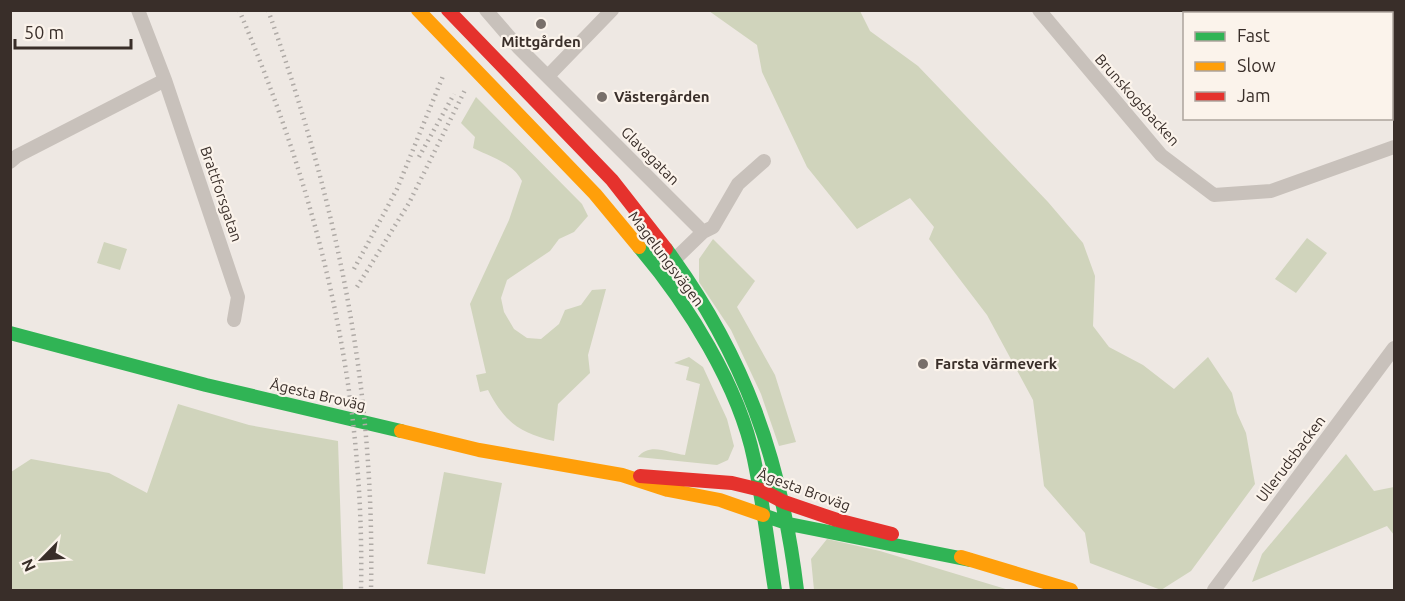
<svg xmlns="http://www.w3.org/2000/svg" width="1405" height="601" font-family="Ubuntu,sans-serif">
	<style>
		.green { fill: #d0d4bc }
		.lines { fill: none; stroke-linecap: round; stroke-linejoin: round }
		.street { stroke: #c8c1bb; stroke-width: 14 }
		.fast { stroke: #30b455; stroke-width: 14 }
		.slow { stroke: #ff9f0a; stroke-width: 14 }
		.jam { stroke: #e5322d; stroke-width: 14 }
		.rail { stroke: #afaaa6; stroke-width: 4.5; stroke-dasharray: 1.5 4.5; stroke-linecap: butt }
		.poi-dot { fill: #786f6a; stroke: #fbf3eb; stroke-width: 2 }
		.labels { text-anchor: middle; stroke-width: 4.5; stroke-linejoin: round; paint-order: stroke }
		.poi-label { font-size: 15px; font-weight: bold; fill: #392e29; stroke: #fbf3eb; text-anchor: start }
		.street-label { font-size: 15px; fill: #392e29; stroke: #fbf3eb }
	</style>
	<rect width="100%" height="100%" fill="#eee8e3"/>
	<!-- green -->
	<path class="green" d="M1311,10V14H1184L1182,11Z
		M709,11H860L870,31L918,66L1048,202L1083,243L1095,276L1093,326L1109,347L1143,365L1174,389L1208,357L1232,393L1237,413L1246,433L1255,484L1191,571L1161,590L1090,563L1085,533L1044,486L1033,400L987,315L929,239L934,227L910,198L857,229L807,167L762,72L757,45Z
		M476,97L582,204L588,216L574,232L559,239L550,251L507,280L501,298L504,312L514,329L527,338L541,339L559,324L565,310L581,305L592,290L606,289L588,355L590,373L558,404L554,441C519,433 504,421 488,390L480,392L476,375L486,373L470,304L509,220L522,181C513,163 491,157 473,148L475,137L461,123Z
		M1307,238L1327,253L1296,293L1275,279Z
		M713,239L755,281L737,307L775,375L796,442L779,446L761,394L731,330L699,282V259Z
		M104,242L127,249L120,270L97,263Z
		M689,357L703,367L727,419L734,446L728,460L717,465L638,457C650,442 668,453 685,455L700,384L686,380L689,367L674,363Z
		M178,404L249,425L338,441L343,590H11V472L31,459L109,473L147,493Z
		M1346,454L1374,491L1394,487V535L1387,526L1252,582L1262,554Z
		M444,472L502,483L485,574L427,564Z
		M827,539L880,551L1009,590H814L811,559Z"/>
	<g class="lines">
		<!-- street -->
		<path class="street" d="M138,10L165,80L238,297L234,320
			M486,10L518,47L703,232
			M1039,10L1161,155L1214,195L1271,191L1394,147
			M548,76L612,10
			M10,162L17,156L165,80
			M675,259L703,232L713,227L738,184L764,161
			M1214,590L1394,348"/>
		<!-- fast -->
		<path class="fast" d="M639,247C687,303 739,386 754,459C763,502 768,546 775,590
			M666,249C745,356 781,459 797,590
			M10,333L206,385L401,431
			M763,515L789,524L970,560"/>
		<!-- slow -->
		<path class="slow" d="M418,10L595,194L639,247
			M401,431L479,450L622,475L668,490L720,500L763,515
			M961,557L1071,590"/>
		<!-- jam -->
		<path class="jam" d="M448,10L612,180L666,249
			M640,476L732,483L761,490L784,502L837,520L892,534"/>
		<!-- rail -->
		<path class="rail" d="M239,10C319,197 365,386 361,590
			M268,10C337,203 375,385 371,590
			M419,157L454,94
			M354,269L397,189L443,76
			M357,287L409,203L465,90"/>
	</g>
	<!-- markers -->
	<g class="poi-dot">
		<circle cx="541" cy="24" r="6"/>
		<circle cx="602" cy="97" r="6"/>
		<circle cx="923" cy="364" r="6"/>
	</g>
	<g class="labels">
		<!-- poi labels -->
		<g class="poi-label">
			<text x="541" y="47" text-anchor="middle">Mittgården</text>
			<text x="614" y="102">Västergården</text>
			<text x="935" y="369">Farsta värmeverk</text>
		</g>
		<!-- street labels -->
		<g class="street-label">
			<text transform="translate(1137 100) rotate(48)" y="5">Brunskogsbacken</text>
			<text transform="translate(650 156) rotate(45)" y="5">Glavagatan</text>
			<text transform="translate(221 194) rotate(71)" y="5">Brattforsgatan</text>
			<text transform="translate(666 259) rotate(53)" y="5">Magelungsvägen</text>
			<text transform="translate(318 395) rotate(13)" y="5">Ågesta Broväg</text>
			<text transform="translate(1291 459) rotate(-53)" y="5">Ullerudsbacken</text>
			<text transform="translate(804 490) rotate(20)" y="5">Ågesta Broväg</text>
		</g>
	</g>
	<!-- border -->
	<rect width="1405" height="601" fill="none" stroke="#392e29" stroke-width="24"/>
	<!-- legend -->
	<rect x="1183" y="12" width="210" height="108" fill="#fbf3eb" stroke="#ada49d" stroke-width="1.5"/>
	<rect x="1195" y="32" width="30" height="9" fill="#30b455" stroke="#ada49d" stroke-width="1.5"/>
	<text x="1237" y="42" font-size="18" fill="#392e29">Fast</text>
	<rect x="1195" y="62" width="30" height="9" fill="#ff9f0a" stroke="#ada49d" stroke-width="1.5"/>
	<text x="1237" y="72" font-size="18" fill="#392e29">Slow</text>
	<rect x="1195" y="92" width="30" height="9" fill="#e5322d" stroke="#ada49d" stroke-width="1.5"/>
	<text x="1237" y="102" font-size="18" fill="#392e29">Jam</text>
	<!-- north arrow -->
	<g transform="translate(42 559) rotate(245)" stroke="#fbf3eb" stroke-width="4.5" paint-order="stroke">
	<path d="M0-4.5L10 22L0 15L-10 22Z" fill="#392e29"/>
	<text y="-9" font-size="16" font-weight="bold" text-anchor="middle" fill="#392e29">N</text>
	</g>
	<!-- scale -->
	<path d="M15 39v9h116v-9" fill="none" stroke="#392e29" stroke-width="3"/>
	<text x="24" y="39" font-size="18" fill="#392e29" stroke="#fbf3eb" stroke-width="4.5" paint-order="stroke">50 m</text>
</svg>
